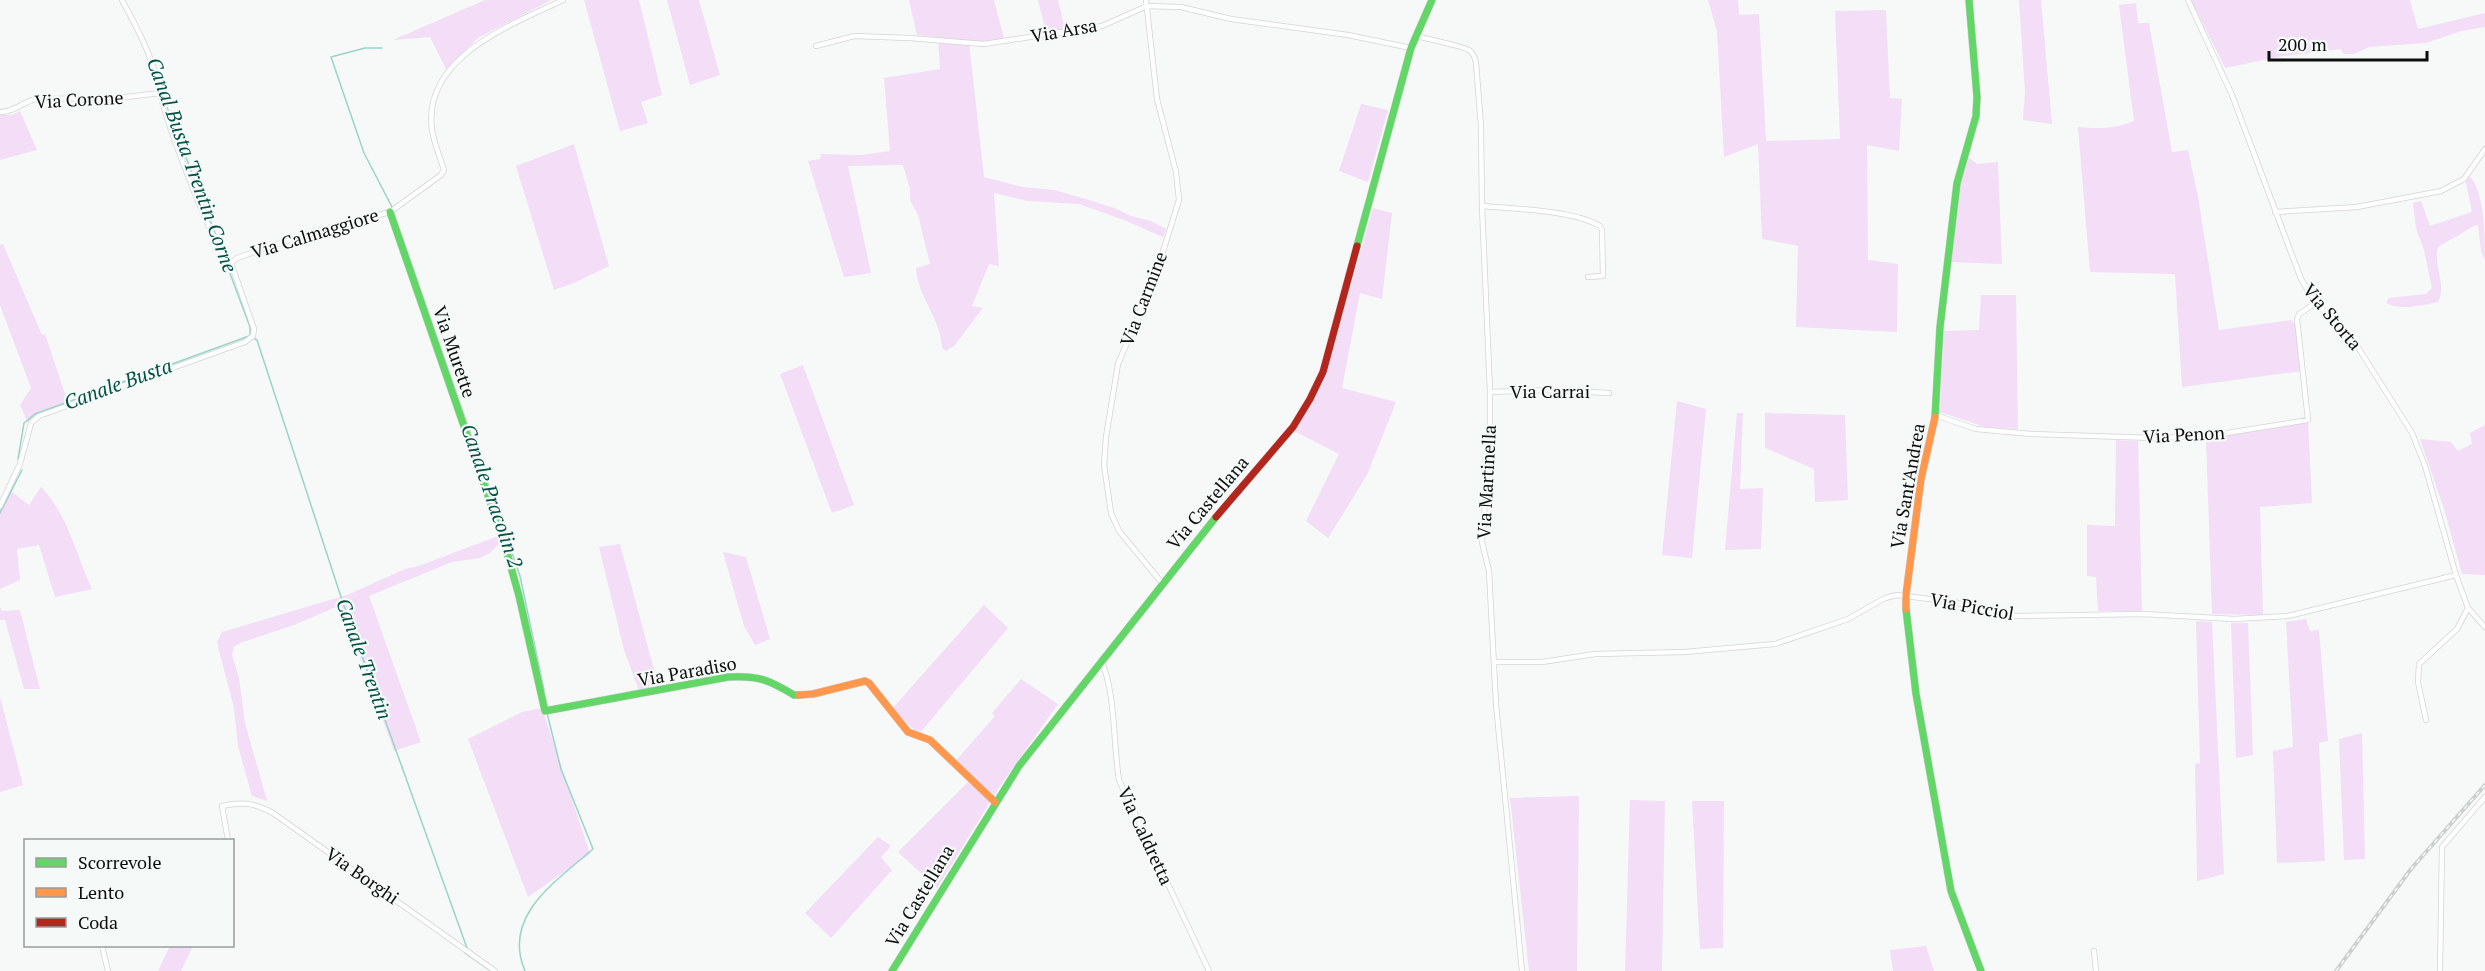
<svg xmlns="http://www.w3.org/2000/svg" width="2485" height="971" font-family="'PT Serif',serif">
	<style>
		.green { fill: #f3ddf7 }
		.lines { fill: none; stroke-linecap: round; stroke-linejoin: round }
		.stream { stroke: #98d5c6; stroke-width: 1.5 }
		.street-casing { stroke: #d3d5d5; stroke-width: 6 }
		.fast-casing { stroke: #d3d5d5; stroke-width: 8 }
		.slow-casing { stroke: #d3d5d5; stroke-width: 8 }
		.jam-casing { stroke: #d3d5d5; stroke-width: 8 }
		.street { stroke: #fefefe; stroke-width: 4.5 }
		.fast { stroke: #63d668; stroke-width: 7 }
		.slow { stroke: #ff974d; stroke-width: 7 }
		.jam { stroke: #b3261e; stroke-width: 7 }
		.rail-casing { stroke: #cdcece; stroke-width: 4 }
		.rail { stroke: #f5faf9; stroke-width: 1.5; stroke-dasharray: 4.5; stroke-linecap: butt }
		.labels { text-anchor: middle; stroke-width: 4.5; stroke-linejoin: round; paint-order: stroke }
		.street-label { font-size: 18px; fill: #0c0e0d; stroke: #f5faf9 }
		.water-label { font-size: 20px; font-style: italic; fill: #025143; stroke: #f5faf9 }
	</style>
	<rect width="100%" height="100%" fill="#f6f9f8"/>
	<!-- green -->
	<path class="green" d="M485,0H551L478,38L446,69L430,37L393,40Z
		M584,0H639L662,95L641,102L648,123L620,131Z
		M667,0H699L720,75L690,85Z
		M909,0H994L1005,42H969L984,177L1023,187L1054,190L1089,200L1117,209L1131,216L1151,221L1166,229L1163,237L1124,220L1079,204L1028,201L994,193L999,266L989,264L972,306L983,308L954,346L946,351L942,348C941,319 918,297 916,268L930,264L918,215L910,200V189L903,165L848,166L871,273L844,277L808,161L820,159L821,154L861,155L890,151L884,78L940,69L938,37L917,35Z
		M1038,0H1058L1065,29L1046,32Z
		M1708,0H1738L1739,15L1759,14L1766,141L1840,139L1835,11L1886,10L1890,98L1902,99L1899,151L1867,145L1868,260L1898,264L1897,332L1796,327L1798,246L1762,239L1758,144L1724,157L1717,31Z
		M2019,0H2041L2052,124L2023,120L2025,92Z
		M2191,0H2410L2418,29L2485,13V27L2461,31L2426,43L2369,47L2354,54H2344L2341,49L2283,56L2225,68Z
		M2136,3L2138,23H2149L2172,152L2188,150L2198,197L2219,330L2291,320L2297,326L2302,371L2182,387L2175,274L2090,272L2078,127C2098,129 2116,129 2134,121L2119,5Z
		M1361,104L1388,110L1368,182L1339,171Z
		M20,111L37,150L0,160V115H12Z
		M574,144L609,266L574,283L554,290L516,166Z
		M1967,156L1977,164L1998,162L2002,264L1951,262L1960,185Z
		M2469,176C2485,190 2485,238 2485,260L2481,251L2478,225L2474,226L2438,247C2433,265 2447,285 2438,302C2423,305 2399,311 2386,303L2389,298L2426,294L2432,288L2424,250L2416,228L2413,203L2421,201L2430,226L2472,212L2465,178Z
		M1373,208L1392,213L1382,299L1360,293L1342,388L1396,402L1367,475L1328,538L1306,521L1339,454L1294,431L1316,397L1326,374Z
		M3,244L42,335L45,334L68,403L38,414L28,423L20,405L31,388L0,305V245Z
		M1981,295H2016L2018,429L1985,427L1940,412L1944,331L1979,330Z
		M803,365L854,505L832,513L780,374Z
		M1677,401L1706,409L1692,558L1662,555Z
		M1737,413H1743L1740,489L1763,488L1761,549L1725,550Z
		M1765,413L1845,415L1848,500L1815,502L1814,469L1765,448Z
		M2308,420L2312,503L2260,507L2263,615L2212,614L2206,439Z
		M2485,425V575L2462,574L2444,509L2420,439L2451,442L2458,451L2472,444L2470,433Z
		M2116,440L2138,441L2142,611H2098L2096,577L2087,576V525L2115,526Z
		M41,487C68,514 76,555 92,589L55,597L39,545L17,549L20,580L0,589V500L7,488L29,505Z
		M498,536L503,540L490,553L480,558L452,562L369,596L421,742L394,751L341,605L294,625L240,643L234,647L232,655L239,678L245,723L267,801L252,796L238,746L234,708L218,647L217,642L222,632L347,595L405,569L419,566Z
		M620,544L659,688L639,691L624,650L599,547Z
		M723,552L746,557L770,639L755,645L744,626Z
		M984,605L1008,628L919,734L891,710Z
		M0,607L2,611L20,610L40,689H24L5,620H0Z
		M2306,619L2310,631L2319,630L2328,741L2319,743L2325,861L2277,863L2273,751L2293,747L2286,622Z
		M2196,621L2212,622L2224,874L2197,881L2195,764L2200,763Z
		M2231,623H2248L2253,755L2236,758Z
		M1021,679L1058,704L998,789L937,888L898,852L971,779L953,764L995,716L992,713Z
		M0,697L23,785L0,792Z
		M542,708L590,854L528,897L468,739L522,712Z
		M2362,733L2365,859L2344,860L2339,739Z
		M1579,796L1577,971H1529L1510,798Z
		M1630,800L1665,801L1662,971H1625Z
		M1692,801H1724L1723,948L1700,949Z
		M878,837L891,846L881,857L892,870L831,938L805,913Z
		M170,946H193L181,971H158Z
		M1926,946L1934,971H1893L1890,950Z"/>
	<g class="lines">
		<!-- stream -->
		<path class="stream" d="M144,38L153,61
			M382,48H365L331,57L364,153L392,207
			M164,100L217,238
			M396,220L520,576L544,690
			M225,260L250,327V335
			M250,336L257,340L343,603L467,948
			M18,459L24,423L35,414L249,336
			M0,513L22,470
			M465,953L491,971
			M525,971C501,915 558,880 593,849L561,769L547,713"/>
		<defs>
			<path id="street" d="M122,0C132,19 143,38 150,58C155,69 157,82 160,94C167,121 212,250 231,263
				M1146,0L1157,99L1176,172L1179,200L1155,277L1118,364L1106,437L1104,465L1111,513L1119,531L1162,583
				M2188,0L2232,95L2301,279L2316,303L2354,341L2412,433L2425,466L2456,575L2468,608L2485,627
				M1416,36C1424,38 1466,47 1469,50C1473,53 1475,57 1476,63L1481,126L1482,206L1490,392V437L1482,542L1489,571L1496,704L1522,971
				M816,46L854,36L909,38L984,44L1102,26L1147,6L1181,7L1231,19L1348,35L1411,48
				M0,112C15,112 22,102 36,99L118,98L160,93
				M1482,206C1514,209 1573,210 1600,226L1602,230L1603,276L1588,277
				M2275,212L2357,207L2441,191L2464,179L2485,149
				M1490,392L1549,390L1609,393
				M1935,415L1976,429L2031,434L2154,438L2208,436L2308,420L2297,319L2299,314L2316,303
				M0,506L20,464L31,423L39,416L245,342L253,336L254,329L231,263L237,258L313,232L390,212L441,175L444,170C440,157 434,143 432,130C422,57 511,25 563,0
				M1101,660C1116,693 1113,744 1119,780L1209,971
				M1494,662H1542L1595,654L1685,652L1775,644L1848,619L1885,598L1897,595L1954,602L1994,613L2015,616L2143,614L2234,619L2288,616L2456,575
				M2426,720L2418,682L2419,664L2457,629L2468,608
				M228,840L222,806C242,801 254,803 273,813L495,971
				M102,946L108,971
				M2094,951L2096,971
				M2440,971L2442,847L2485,797"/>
			<path id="fast" d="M390,212L504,542L519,596L545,711L728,677C758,675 769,680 794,695H799
				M1357,246L1411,48L1432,0
				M1935,417L1940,327L1957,183L1976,116L1977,97L1969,0
				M1906,609L1916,694L1951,891L1981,971
				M892,971L1019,766L1216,517"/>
			<path id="slow" d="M1906,609V595L1921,479L1935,417
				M799,695L813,694L865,681L869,683L908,732L930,740L995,802"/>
			<path id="jam" d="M1216,517L1293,427L1310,399L1323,372L1357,246"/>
		</defs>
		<!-- street casing -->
		<use href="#street" class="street-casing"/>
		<!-- fast casing -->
		<use href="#fast" class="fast-casing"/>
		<!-- slow casing -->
		<use href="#slow" class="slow-casing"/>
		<!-- jam casing -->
		<use href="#jam" class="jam-casing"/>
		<!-- street -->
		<use href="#street" class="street"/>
		<!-- fast -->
		<use href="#fast" class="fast"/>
		<!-- slow -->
		<use href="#slow" class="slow"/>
		<!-- jam -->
		<use href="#jam" class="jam"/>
		<defs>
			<path id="rail" d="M2336,971L2411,869L2485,785"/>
		</defs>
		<!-- rail casing -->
		<use href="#rail" class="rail-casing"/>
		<!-- rail -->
		<use href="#rail" class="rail"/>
	</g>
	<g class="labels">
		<!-- street labels -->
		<g class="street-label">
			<text transform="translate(1064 31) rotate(-10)" y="6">Via Arsa</text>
			<text transform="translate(79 100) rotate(-3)" y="6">Via Corone</text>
			<text transform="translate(315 234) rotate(-17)" y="6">Via Calmaggiore</text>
			<text transform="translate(1144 299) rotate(-69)" y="6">Via Carmine</text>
			<text transform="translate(2332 317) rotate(50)" y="6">Via Storta</text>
			<text transform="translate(454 352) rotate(71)" y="6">Via Murette</text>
			<text x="1550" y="398">Via Carrai</text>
			<text transform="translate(2184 435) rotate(-3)" y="6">Via Penon</text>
			<text transform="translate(1487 482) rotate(-87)" y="6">Via Martinella</text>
			<text transform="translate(1908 486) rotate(-80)" y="6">Via Sant'Andrea</text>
			<text transform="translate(1208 503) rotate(-50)" y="6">Via Castellana</text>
			<text transform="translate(1972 607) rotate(10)" y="6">Via Picciol</text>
			<text transform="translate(687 672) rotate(-10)" y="6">Via Paradiso</text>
			<text transform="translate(1145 836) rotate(65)" y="6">Via Caldretta</text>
			<text transform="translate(362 876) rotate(35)" y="6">Via Borghi</text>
			<text transform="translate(920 896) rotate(-59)" y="6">Via Castellana</text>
		</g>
		<!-- water labels -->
		<g class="water-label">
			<text transform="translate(192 165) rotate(70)" y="7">Canal Busta Trentin Corne</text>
			<text transform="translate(118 384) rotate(-20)" y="7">Canale Busta</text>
			<text transform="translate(492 496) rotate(71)" y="7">Canale Pracolin 2</text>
			<text transform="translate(364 659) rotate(70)" y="7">Canale Trentin</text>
		</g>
	</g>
	<!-- legend -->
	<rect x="24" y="839" width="210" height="108" fill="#f5faf9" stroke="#989c9b" stroke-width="1.5"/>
	<rect x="36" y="858" width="30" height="9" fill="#63d668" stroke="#989c9b" stroke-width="1.5"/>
	<text x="78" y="869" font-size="18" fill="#0c0e0d">Scorrevole</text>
	<rect x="36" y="888" width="30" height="9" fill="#ff974d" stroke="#989c9b" stroke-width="1.5"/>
	<text x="78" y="899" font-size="18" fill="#0c0e0d">Lento</text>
	<rect x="36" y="918" width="30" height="9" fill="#b3261e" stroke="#989c9b" stroke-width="1.5"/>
	<text x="78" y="929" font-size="18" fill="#0c0e0d">Coda</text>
	<!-- scale -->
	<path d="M2269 51v9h158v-9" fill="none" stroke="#0c0e0d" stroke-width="3"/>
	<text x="2278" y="51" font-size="18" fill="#0c0e0d" stroke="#f5faf9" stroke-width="4.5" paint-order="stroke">200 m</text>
</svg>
